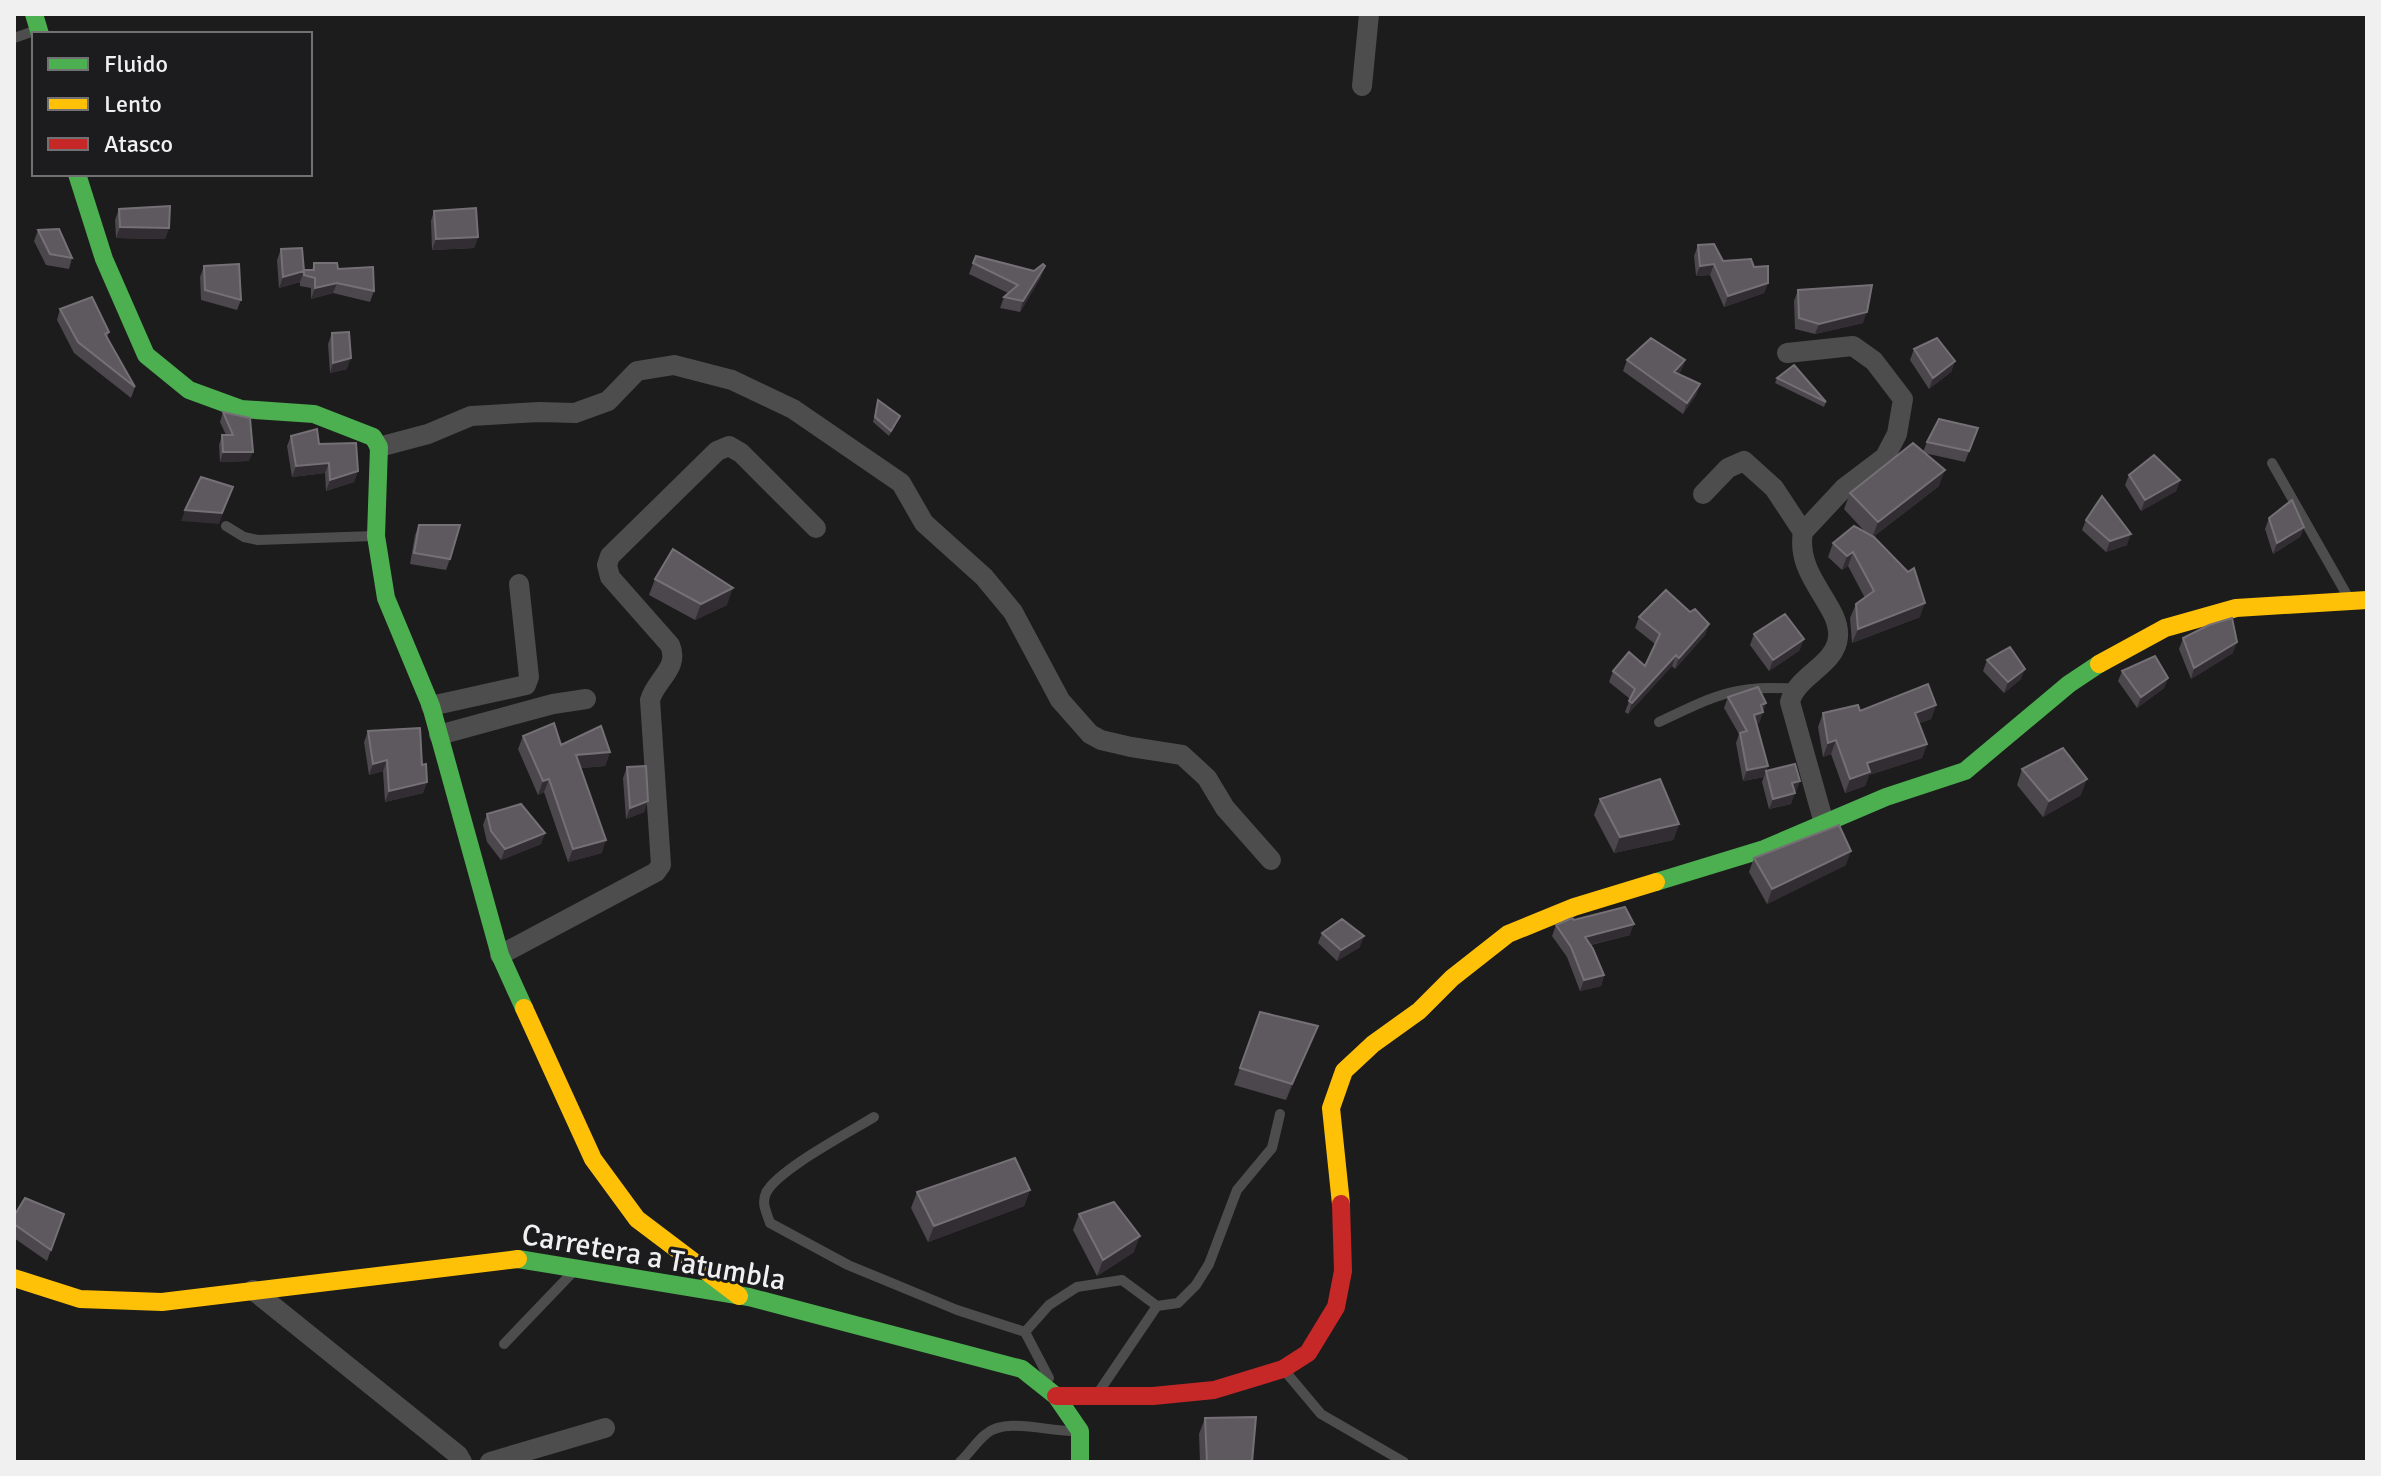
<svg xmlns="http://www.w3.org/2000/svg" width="2381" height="1476" font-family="Signika,sans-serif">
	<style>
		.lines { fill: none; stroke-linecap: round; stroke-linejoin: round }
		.lane { stroke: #4d4d4d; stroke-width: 10 }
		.street { stroke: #4d4d4d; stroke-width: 20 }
		.fast { stroke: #4caf50; stroke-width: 18 }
		.slow { stroke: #ffc107; stroke-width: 18 }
		.jam { stroke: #c62828; stroke-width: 18 }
		.wall { fill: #4c464d }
		.shaded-wall { fill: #322d32 }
		.building { fill: #5e585f; stroke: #757076; stroke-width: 2 }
		.labels { text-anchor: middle; stroke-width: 6; stroke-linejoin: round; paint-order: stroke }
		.street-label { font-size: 30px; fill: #f1f0f1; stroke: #1c1b1d }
	</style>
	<rect width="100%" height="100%" fill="#1c1c1c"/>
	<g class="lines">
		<!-- lane -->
		<path class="lane" d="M14,38L37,30
			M2272,463L2347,595
			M226,526L244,537L258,540L374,536
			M1659,722C1712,697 1734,684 1795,689
			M874,1117C850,1132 777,1170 766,1193C761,1204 767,1213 770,1223L848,1265L957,1310L1025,1332L1049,1378
			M1025,1332L1049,1305L1077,1287L1122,1280L1157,1306
			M504,1344L572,1273
			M1284,1370L1321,1414L1404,1462
			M1100,1390L1157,1306L1178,1303L1196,1285L1209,1264L1237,1190L1272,1148L1280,1114
			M960,1462C969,1454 976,1442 986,1434C1006,1417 1049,1432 1074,1431"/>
		<!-- street -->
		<path class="street" d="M1362,86L1369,14
			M1787,353L1853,346L1874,361L1903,399L1897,434L1885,457L1844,488L1803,532
			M379,447L428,434L471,416L539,412L575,413L608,401L637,371L674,365L732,380L793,409L901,483L924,523L984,577L1013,612L1060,700L1090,734L1101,740L1131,747L1182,755L1207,778L1225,808L1271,860
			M1703,494L1728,468L1744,461L1774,488L1803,532C1795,577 1841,605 1838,637C1836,665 1796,676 1790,702L1824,823
			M431,706L526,685L529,677L519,584
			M439,735L553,704L586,699
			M500,955L656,872L661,865L650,700C656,679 680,668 670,645L610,577L607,565L610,556L717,451L729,446L741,453L816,528
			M253,1290L458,1455L462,1462
			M490,1462L605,1428"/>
		<!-- fast -->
		<path class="fast" d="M34,14L40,34
			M77,174L104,259L146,355L189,390L241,409L314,414L373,437L379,447L376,536L386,598L431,706L500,955L524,1008
			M1656,882L1764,849L1886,797L1965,771L2069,684L2099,664
			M518,1259L749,1297L1022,1369L1056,1396L1080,1431V1462"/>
		<!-- slow -->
		<path class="slow" d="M2099,664L2165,628L2236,608L2367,600
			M524,1008L593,1159L637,1219L739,1296
			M1341,1204L1331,1108L1344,1071L1373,1044L1419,1011L1452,978L1508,934L1574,907L1656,882
			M14,1278L80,1299L162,1302L518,1259"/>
		<!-- jam -->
		<path class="jam" d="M1056,1396H1153L1214,1390L1283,1369L1308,1353L1336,1307L1343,1271L1341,1204"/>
	</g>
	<!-- wall -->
	<path class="wall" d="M119,209L169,228L165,239L116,238L115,220Z
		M434,211L478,237L474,248L432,250L431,221Z
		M38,230L72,258L69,269L46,265L34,241Z
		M1698,245L1723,261L1754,267L1768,283L1764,293L1724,307L1710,275L1696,276L1694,256Z
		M281,249L304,271L300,282L279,288L277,260Z
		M314,263L338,269L374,291L370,302L333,293L311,299V288L300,286V281L304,270H312Z
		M973,263L1041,277L1020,312L1000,308L1004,297L1008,293L969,274Z
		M204,266L241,300L237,310L201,300L200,277Z
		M1798,290L1863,323L1815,334L1795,329L1794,301Z
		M60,309L109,332L107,338L135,387L131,398L74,353L57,320Z
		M332,333L347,369L330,373L328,344Z
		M1914,349L1955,361L1951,372L1929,389L1910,360Z
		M1627,360H1685L1681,371L1678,374L1700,384L1696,395L1683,414L1623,371Z
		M1777,378L1826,402L1824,407L1775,383Z
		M878,400L900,416L889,436L873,422Z
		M223,412L249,461L220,462L219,445L222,435H226L220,422Z
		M1978,428L1965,462L1924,453L1939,486L1873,537L1920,617L1852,643L1850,618L1856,604L1865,598L1848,566L1842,570L1828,557L1833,543L1867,534L1844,509L1850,493L1923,452L1927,442Z
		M291,436L319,444L358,471L354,482L326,491L325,473L292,477L287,446Z
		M2129,475L2180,480L2176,491L2141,511L2125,485Z
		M2269,518L2304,527L2300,537L2273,554L2265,529Z
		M2086,520L2127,545L2106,552L2082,530Z
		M419,525L450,559L446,570L410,564L415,535Z
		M655,579L727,605L695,620L649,595Z
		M1690,612L1709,624L1705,635L1675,669L1672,666L1628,714L1625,712L1630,699L1609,682L1613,671L1645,666L1655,644L1635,628L1639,617Z
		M1754,634L1800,650L1769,671L1750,645Z
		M2183,638L2233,653L2191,679L2179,649Z
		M1987,660L2021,679L2004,693L1983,671Z
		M2122,671L2168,678L2164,688L2137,708L2118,681Z
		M1728,697L1766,703L1759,723L1757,724L1768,766L1764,777L1743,781L1736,743L1739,734L1724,708Z
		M1936,705L1931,719L1919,723L1927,744L1922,758L1869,775L1865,786L1845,793L1831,754L1823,757L1818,727L1823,713Z
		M368,731L422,765L427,782L423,793L385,802L383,771L369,775L364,742Z
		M523,736L561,745L610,752L605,766L581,768L602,853L568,862L544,792L538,795L518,749Z
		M627,767L648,801L644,812L626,819L623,778Z
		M2022,769L2081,795L2043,817L2017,785Z
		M1766,771L1796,792H1794L1791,804L1769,809L1762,782Z
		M1600,799L1679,824L1673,840L1614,853L1594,815Z
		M487,814L545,833L541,844L501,860L487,842L483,825Z
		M1754,858L1846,865L1767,904L1749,872Z
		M1574,920L1630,935L1591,945L1604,975L1601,986L1580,991L1567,957L1552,936L1556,925Z
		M1322,933L1360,947L1337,961L1318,943Z
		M1260,1012L1318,1026L1286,1100L1234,1085Z
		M1030,1190L1024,1206L928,1242L911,1208L917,1192Z
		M64,1214L47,1261L14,1238V1216Z
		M1079,1214L1134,1252L1097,1276L1073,1230Z
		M1205,1418L1252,1462H1200L1199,1434Z"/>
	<!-- shaded-wall -->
	<path class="shaded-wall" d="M120,227L169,228L165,239L116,238Z
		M478,237L474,248L432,250L436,239Z
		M1714,264L1710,275L1696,276L1700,266Z
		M1045,266L1041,277L1020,312L1023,301Z
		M304,271L300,282L279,288L283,277Z
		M337,283L333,293L311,299L315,288Z
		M1768,283L1764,293L1724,307L1728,296Z
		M1867,312L1863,323L1815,334L1819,324Z
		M351,358L347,369L330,373L333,363Z
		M1685,360L1681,371L1670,383L1674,372Z
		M1955,361L1951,372L1929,389L1933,378Z
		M1700,384L1696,395L1683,414L1687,403Z
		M223,452H253L249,461L220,462Z
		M329,463L325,473L292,477L296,466Z
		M1945,470L1939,486L1872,538L1878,522Z
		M358,471L354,482L326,491L330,480Z
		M2180,480L2176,491L2141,511L2145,500Z
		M233,487L219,524L181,521L185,510Z
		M2304,527L2300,537L2273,554L2277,543Z
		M2131,534L2127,545L2106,552L2110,541Z
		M1853,552L1848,566L1842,570L1847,556Z
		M733,588L727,605L695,620L701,604Z
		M1925,603L1920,617L1852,643L1858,629Z
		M1709,624L1705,635L1675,669L1679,658Z
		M1804,639L1800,650L1769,671L1773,660Z
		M2237,642L2233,653L2191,679L2194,668Z
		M1676,655L1672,666L1628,714L1632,703Z
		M2025,669L2021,679L2004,693L2008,682Z
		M2168,678L2164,688L2137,708L2141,697Z
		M1766,703L1759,723L1751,726L1754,715L1761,705Z
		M1936,705L1931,719L1910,727L1915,713Z
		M1836,740L1831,754L1823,757L1828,743Z
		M1927,744L1922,758L1869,775L1865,786L1845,793L1850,779L1867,763Z
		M610,752L605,766L571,769L576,755Z
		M387,760L383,771L369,775L373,764Z
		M1768,766L1764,777L1743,781L1747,770Z
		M549,779L544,792L538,795L543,781Z
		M2087,779L2081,795L2043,817L2049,801Z
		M1800,781L1796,792L1788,794L1792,783Z
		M427,782L423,793L385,802L389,791Z
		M1795,793L1791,804L1769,809L1773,799Z
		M648,801L644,812L626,819L630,808Z
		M1679,824L1673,840L1614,853L1620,837Z
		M545,833L541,844L501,860L505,849Z
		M606,840L602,853L568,862L573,849Z
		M1851,851L1846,865L1767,904L1772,889Z
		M1634,924L1630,935L1581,947L1585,937Z
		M1364,936L1360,947L1337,961L1341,950Z
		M1604,975L1601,986L1580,991L1584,980Z
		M1318,1026L1312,1042L1286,1100L1292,1084Z
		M1030,1190L1024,1206L928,1242L934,1226Z
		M1140,1236L1134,1252L1097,1276L1103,1260Z"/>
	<!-- building -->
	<path class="building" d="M170,206L169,228L120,227L119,209Z
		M476,208L478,237L436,239L434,211Z
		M59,229L72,258L50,254L38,230Z
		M1714,244L1723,261L1751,259L1754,267L1768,266V283L1728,296L1714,264L1700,266L1698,245Z
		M302,248L304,271L283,277L281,249Z
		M976,256L1034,271L1043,264L1045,266L1023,301L1004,297L1018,285L973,263Z
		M314,263H337L338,269L373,267L374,291L337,283L315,288V278L304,275V270H314Z
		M239,264L241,300L205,290L204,266Z
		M1872,285L1867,312L1819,324L1799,318L1798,290Z
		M92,297L109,332L105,334L135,387L78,342L60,309Z
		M349,332L351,358L333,363L332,333Z
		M1651,338L1685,360L1674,372L1700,384L1687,403L1627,360Z
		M1937,338L1955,361L1933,378L1914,349Z
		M1794,365L1826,402L1777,378Z
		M878,400L900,416L891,431L875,417Z
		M223,412L250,418L253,452H223L222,435H233Z
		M1939,419L1978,428L1969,451L1927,442Z
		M317,429L319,444L356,443L358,471L330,480L329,463L296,466L291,436Z
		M1913,443L1945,470L1878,522L1850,493Z
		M2154,455L2180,480L2145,500L2129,475Z
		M201,477L233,487L222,513L185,510Z
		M2102,496L2131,534L2110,541L2086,520Z
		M2292,500L2304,527L2277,543L2269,518Z
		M419,525H460L450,559L414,553Z
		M1854,526L1874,537L1908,572L1914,568L1925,603L1858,629L1856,604L1874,591L1853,552L1847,556L1833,543Z
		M673,549L733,588L701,604L655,579Z
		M1666,590L1690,612L1695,609L1709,624L1679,658L1676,655L1632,703L1629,701L1635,689L1613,671L1629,652L1645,666L1660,634L1639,617Z
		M1785,614L1804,639L1773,660L1754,634Z
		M2232,618L2237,642L2194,668L2183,638L2209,625Z
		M2010,647L2025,669L2008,682L1987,660Z
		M2155,656L2168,678L2141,697L2122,671Z
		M1928,684L1936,705L1915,713L1927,744L1867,763L1870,772L1850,779L1836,740L1828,743L1823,713L1858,705L1860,711Z
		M1758,687L1766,703L1761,705L1763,712L1754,715L1768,766L1747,770L1740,733L1747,731L1728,697Z
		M554,723L561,745L601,726L610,752L576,755L606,840L573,849L549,779L543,781L523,736Z
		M420,728L422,765L426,764L427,782L389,791L387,760L373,764L368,731Z
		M2063,748L2087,779L2049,801L2022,769Z
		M1795,764L1800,781L1792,783L1795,793L1773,799L1766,771Z
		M646,766L648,801L630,808L627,767Z
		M1660,779L1679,824L1620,837L1600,799Z
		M521,804L545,833L505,849L491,831L487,814Z
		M1839,825L1851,851L1772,889L1754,858Z
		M1625,907L1634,924L1585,937L1593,949L1604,975L1584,980L1571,947L1556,925L1572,918L1574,920Z
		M1342,919L1364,936L1341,950L1322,933Z
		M1260,1012L1318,1026L1292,1084L1240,1068Z
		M1015,1158L1030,1190L934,1226L917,1192Z
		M25,1198L64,1214L51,1250L14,1224V1216Z
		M1114,1202L1140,1236L1103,1260L1079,1214Z
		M1256,1417L1252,1462H1207L1205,1418Z"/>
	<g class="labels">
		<!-- street labels -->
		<g class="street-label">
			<text transform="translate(654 1257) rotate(10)" y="10">Carretera a Tatumbla</text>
		</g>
	</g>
	<!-- border -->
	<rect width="2381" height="1476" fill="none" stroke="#f1f0f1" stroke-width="32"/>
	<!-- legend -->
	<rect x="32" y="32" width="280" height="144" fill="#1c1b1d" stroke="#717072" stroke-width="2"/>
	<rect x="48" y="58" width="40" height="12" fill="#4caf50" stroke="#717072" stroke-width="2"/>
	<text x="104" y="72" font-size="24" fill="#f1f0f1">Fluido</text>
	<rect x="48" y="98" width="40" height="12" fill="#ffc107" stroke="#717072" stroke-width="2"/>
	<text x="104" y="112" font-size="24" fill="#f1f0f1">Lento</text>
	<rect x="48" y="138" width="40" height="12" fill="#c62828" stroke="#717072" stroke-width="2"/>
	<text x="104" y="152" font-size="24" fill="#f1f0f1">Atasco</text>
</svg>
